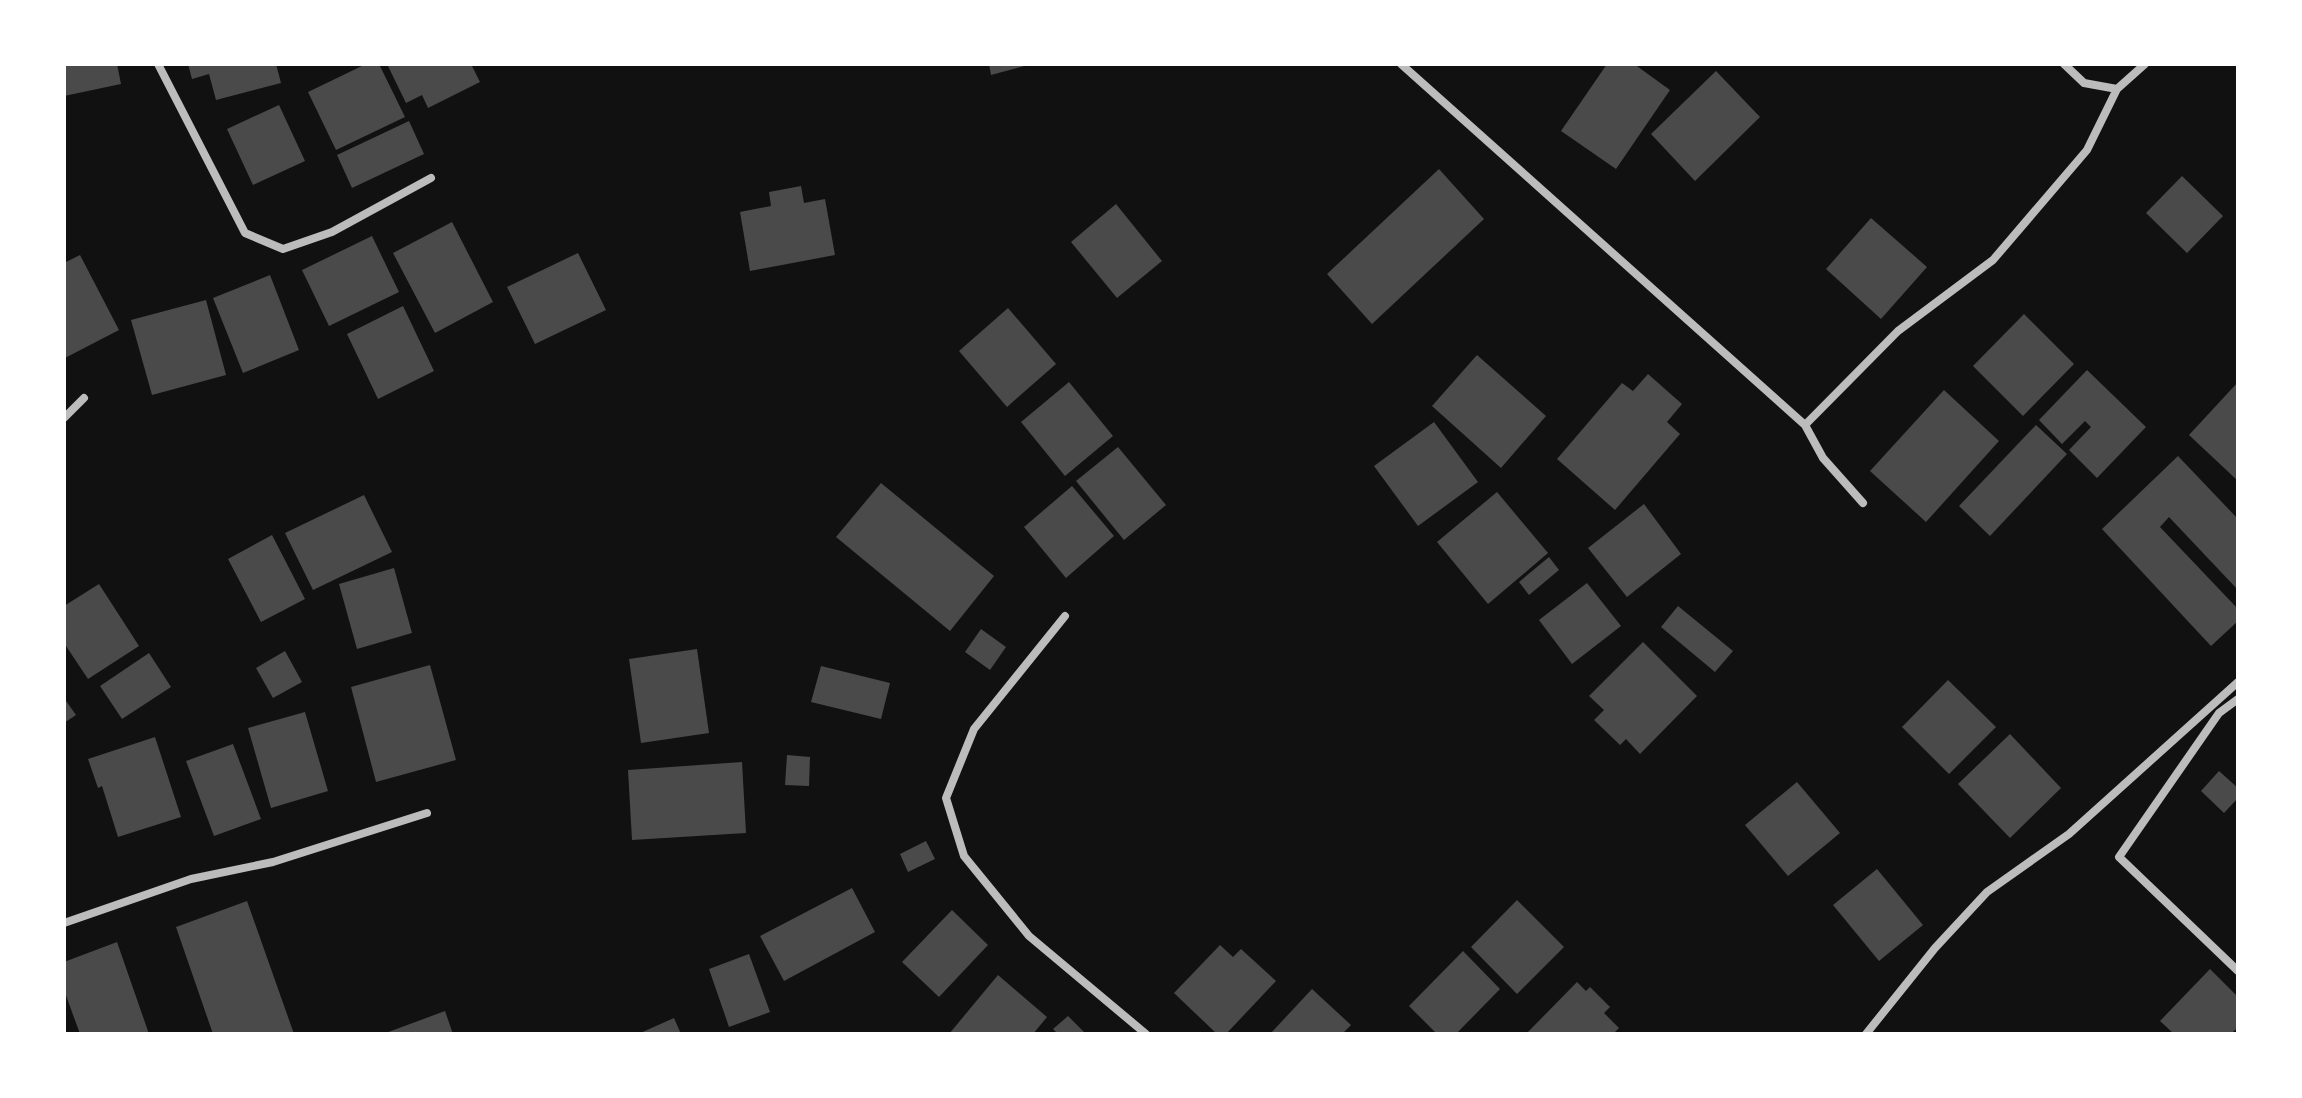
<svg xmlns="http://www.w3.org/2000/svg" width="2302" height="1098" font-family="Quicksand,sans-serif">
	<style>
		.building { fill: #4a4a4a }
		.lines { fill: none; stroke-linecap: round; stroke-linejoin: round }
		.minor { stroke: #bcbcbc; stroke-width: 8 }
	</style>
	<rect width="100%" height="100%" fill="#111"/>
	<!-- building -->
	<path class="building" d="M64,64H117L121,84L64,96Z
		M188,64H276L281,83L216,100L209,74L192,79Z
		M366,64H379L405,117L336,150L308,92Z
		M387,64H471L480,82L428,108L422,95L406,103Z
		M989,64H1028V65L991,75Z
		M1607,64H1634L1670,90L1616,169L1561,131Z
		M1716,71L1760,117L1695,181L1651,134Z
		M279,105L305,161L253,185L227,129Z
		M409,121L424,154L352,188L337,155Z
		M1439,169L1484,219L1372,324L1327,274Z
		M2182,176L2223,216L2187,253L2146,213Z
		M801,186L804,203L825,199L835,255L750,271L740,212L771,206L769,192Z
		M1116,204L1162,261L1117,298L1071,242Z
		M1871,218L1927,267L1881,319L1826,269Z
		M452,222L493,302L435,333L393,253Z
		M372,236L399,292L329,326L302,270Z
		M578,253L606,310L535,344L507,287Z
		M80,255L119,330L65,358L64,263Z
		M270,275L299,350L243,373L213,298Z
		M206,300L226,375L152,395L131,320Z
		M403,306L434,371L378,399L347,334Z
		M1008,308L1056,364L1007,407L959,351Z
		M2024,314L2074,364L2023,416L1973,366Z
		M1477,355L1546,416L1501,468L1432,406Z
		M2087,370L2146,427L2097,478L2069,450L2091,427L2085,421L2062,444L2039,420Z
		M1648,374L1682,404L1667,422L1680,434L1615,510L1557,459L1622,383L1633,391Z
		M1069,382L1113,436L1065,476L1021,422Z
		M2238,382V481L2189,435Z
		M1944,390L1999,441L1926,522L1870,471Z
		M1434,422L1478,482L1418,526L1374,466Z
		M2036,425L2067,454L1990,536L1959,506Z
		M1118,447L1166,505L1124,540L1076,481Z
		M2178,456L2238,519V590L2169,517L2160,527L2238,609V621L2211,646L2102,529Z
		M881,483L994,576L950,631L836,537Z
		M1072,486L1114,536L1066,578L1024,527Z
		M1497,492L1548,553L1488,604L1437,542Z
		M364,495L392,552L313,590L285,533Z
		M1644,504L1681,554L1627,597L1588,548Z
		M272,535L305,599L261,622L228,559Z
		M1549,557L1559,570L1529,595L1519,582Z
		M394,568L412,633L357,649L339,584Z
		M1587,583L1621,626L1572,664L1539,620Z
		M99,584L139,646L88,679L64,643V606Z
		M1678,606L1733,651L1715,672L1661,627Z
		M981,629L1006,647L990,670L965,652Z
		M1643,642L1697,696L1640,754L1626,739L1620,745L1594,720L1604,710L1589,696Z
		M697,649L709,733L641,743L629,659Z
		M285,651L302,682L273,698L256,668Z
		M149,653L171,687L122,719L100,686Z
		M430,665L456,760L376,782L351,687Z
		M821,666L890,683L881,719L811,702Z
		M1948,680L1996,727L1949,774L1902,727Z
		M64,698L76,715L64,723Z
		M305,712L328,791L271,808L248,728Z
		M2010,734L2061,788L2010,838L1958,784Z
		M155,737L181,817L118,837L102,786L98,788L88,759Z
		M233,744L261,819L214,836L186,761Z
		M787,755L810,757L809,786L785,785Z
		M742,762L746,833L632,840L628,770Z
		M2219,771L2238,788V798L2224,813L2201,791Z
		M1797,782L1840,833L1788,876L1745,825Z
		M926,841L935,859L908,872L900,854Z
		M1877,869L1923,925L1879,961L1833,905Z
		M852,888L875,932L784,981L760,936Z
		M1517,900L1564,947L1517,994L1471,947Z
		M247,901L294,1034H213L176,927Z
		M952,910L988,945L939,997L902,962Z
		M117,942L149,1034H80L64,990V962Z
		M1220,945L1233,957L1241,949L1276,981L1226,1034H1217L1174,993Z
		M1463,951L1500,989L1456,1034H1437L1409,1006Z
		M749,954L770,1012L729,1027L709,969Z
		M2210,969L2238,997V1027L2231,1034H2174L2160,1021Z
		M998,975L1047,1017L1033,1034H949Z
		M1577,982L1586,991L1590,987L1610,1007L1604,1013L1619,1028L1613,1034H1526Z
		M1312,989L1351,1025L1342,1034H1270Z
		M445,1011L453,1034H383Z
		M1068,1016L1086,1034H1058L1053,1029Z
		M674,1018L681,1034H638Z"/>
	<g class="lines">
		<!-- minor -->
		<path class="minor" d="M158,64L245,233L283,249L332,232L431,178
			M1401,64L1805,425L1823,458L1863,503
			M2064,64L2084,83L2117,89L2145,64
			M64,418L84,398
			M1805,425L1898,331L1993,260L2087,150L2117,89
			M1065,616L974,729L946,798L964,856L1029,936L1146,1034
			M2238,699L2219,713L2119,857L2238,971
			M64,923L191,879L273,862L427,813
			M1866,1034L1935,948L1987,892L2069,834L2238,682"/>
	</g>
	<!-- border -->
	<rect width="2302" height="1098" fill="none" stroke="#ffffff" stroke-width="132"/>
</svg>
